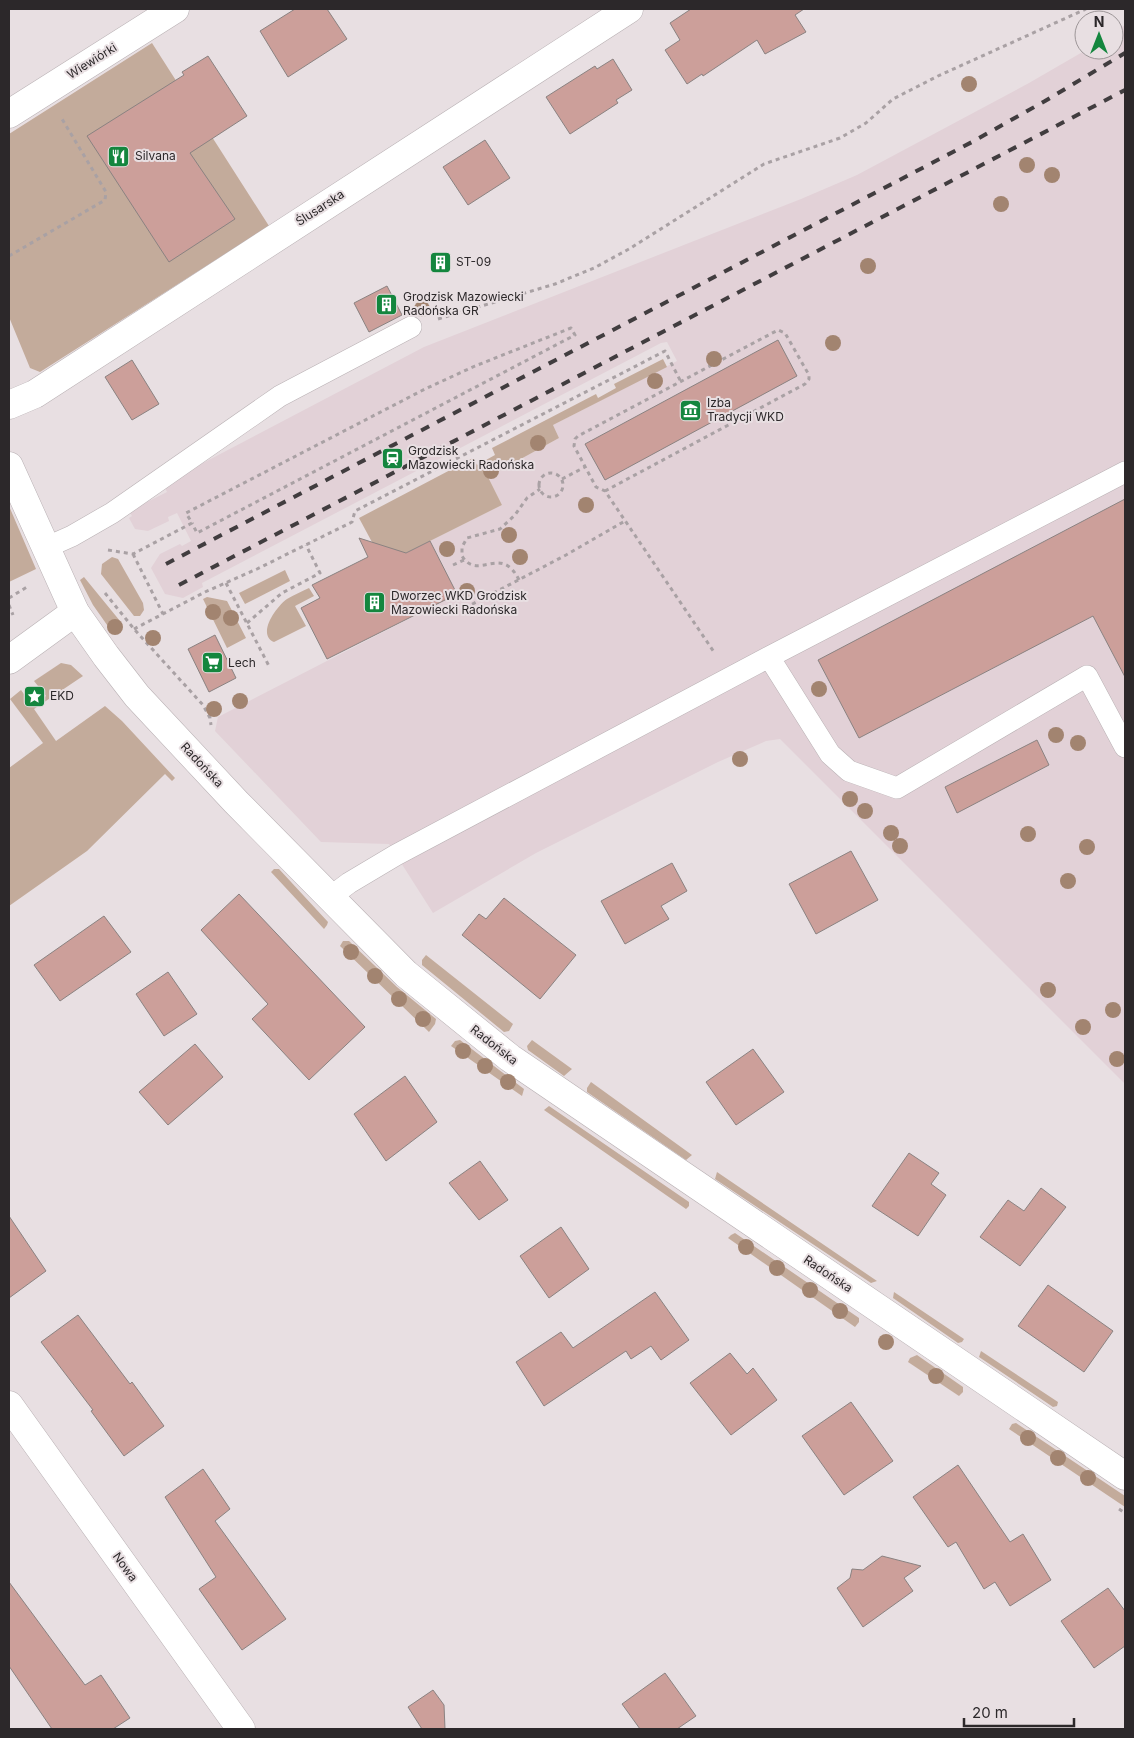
<svg xmlns="http://www.w3.org/2000/svg" width="1134" height="1738" font-family="Inter,sans-serif">
	<style>
		.built { fill: #e2d1d7 }
		.green { fill: #c3ab9b }
		.building { fill: #cc9f9a; stroke: #8a8281 }
		.lines { fill: none; stroke-linecap: round; stroke-linejoin: round }
		.service-casing { stroke: #b9b1b4; stroke-width: 22 }
		.minor-casing { stroke: #b9b1b4; stroke-width: 29 }
		.tertiary-casing { stroke: #b9b1b4; stroke-width: 29 }
		.path { stroke: #a9a1a4; stroke-width: 3; stroke-dasharray: 4 4; stroke-linecap: butt }
		.service { stroke: #fff; stroke-width: 21 }
		.minor { stroke: #fff; stroke-width: 28 }
		.tertiary { stroke: #fff; stroke-width: 28 }
		.rail { stroke: #413d3f; stroke-width: 4; stroke-dasharray: 9 9; stroke-linecap: butt }
		.tree { fill: #a28470 }
		.labels { text-anchor: middle; stroke-width: 4; stroke-linejoin: round; paint-order: stroke }
		.street-label { font-size: 12px; fill: #2c282a; stroke: #e8dfe2 }
		.poi-label { font-size: 12px; fill: #2c282a; stroke: #e8dfe2; text-anchor: start }
	</style>
	<rect width="100%" height="100%" fill="#e8dfe2"/>
	<!-- built -->
	<path class="built" d="M1125,25V1084L780,739L766,741L718,762L536,853L433,913L389,844L321,842L215,731L218,717L457,594L430,541L502,505L488,477L559,438L553,425L677,361L667,342L661,343L202,583L203,587L183,598L165,594L151,568L160,554L180,544L182,546L191,541L177,513L168,517L169,521L148,531L135,529L129,518L132,516L129,511L167,492L163,484L424,347L801,199L857,175L1029,83L1086,50H1114V32Z"/>
	<!-- green -->
	<path class="green" d="M152,43L269,226L40,372L30,368L9,317V134Z
		M663,359L667,367L553,425L559,438L488,477L502,505L394,559L373,544L359,518L473,458L477,465L495,455L492,448L596,394L598,398L616,388L614,384Z
		M9,506L36,569L9,582Z
		M112,557L118,559L143,603L144,610L140,616H134L101,574L102,564Z
		M285,570L290,581L245,604L239,593Z
		M84,577L120,621L119,626L112,632L93,605L80,580Z
		M309,588L314,596L295,606L306,626L274,642C256,634 277,606 287,599C294,595 302,591 309,588Z
		M207,597L227,601L246,638L227,648L203,599Z
		M61,663L71,665L83,676L34,709L56,741L105,706L122,721L175,778L172,781L165,774L87,851L9,906V768L43,743L10,699L21,690L32,705L46,696L34,681Z
		M274,869H279L328,922L327,925L324,929L271,872Z
		M343,941H349L397,987L436,1019L435,1024L429,1032L340,946Z
		M426,955L513,1024L509,1031L504,1032L422,965V960Z
		M460,1040L524,1089L522,1096L451,1046L455,1041Z
		M532,1040L572,1069L564,1076L528,1050L527,1046Z
		M591,1082L692,1155L686,1160L587,1092V1088Z
		M549,1106L689,1202V1206L686,1209L544,1110Z
		M717,1172L877,1281L871,1283L715,1179Z
		M735,1233L859,1318V1322L855,1327L728,1238L731,1235Z
		M894,1292L964,1339L962,1342L958,1343L893,1298Z
		M981,1351L1058,1402L1057,1406L1053,1407L979,1357Z
		M917,1355L963,1387V1392L959,1396L908,1362L910,1358Z
		M1016,1423L1125,1496V1507L1009,1429L1012,1424Z"/>
	<!-- building -->
	<path class="building" d="M295,9H327L347,39L288,77L260,31Z
		M691,9H804L795,15L806,32L765,54L757,40L703,76L702,74L687,84L665,50L680,40L670,23Z
		M208,56L247,116L190,153L235,219L169,262L87,136L184,75L182,72Z
		M613,59L632,90L616,100L618,103L570,134L546,97L595,66L597,69Z
		M485,140L510,178L468,205L443,167Z
		M387,286L402,315L369,332L354,303Z
		M778,340L797,376L605,480L585,444Z
		M132,360L159,404L132,420L105,377Z
		M1125,499V677L1093,616L859,738L818,660Z
		M359,538L406,553L430,541L457,594L327,659L301,608L320,598L312,585L368,557Z
		M215,635L236,678L209,692L188,649Z
		M1037,740L1049,765L957,813L945,787Z
		M851,851L878,900L816,934L789,884Z
		M672,863L687,891L661,906L669,919L625,944L601,901Z
		M239,894L365,1027L309,1080L252,1019L268,1004L201,930Z
		M504,898L576,955L540,999L462,935L479,914L486,919Z
		M104,916L131,952L60,1001L34,965Z
		M168,972L197,1014L164,1036L136,994Z
		M195,1044L223,1077L168,1125L139,1092Z
		M753,1049L784,1092L736,1125L706,1082Z
		M405,1076L437,1122L386,1161L354,1114Z
		M909,1153L939,1173L931,1184L946,1195L918,1236L872,1206Z
		M480,1161L508,1200L479,1220L449,1183Z
		M1041,1188L1066,1207L1020,1266L980,1237L1008,1200L1024,1211Z
		M9,1216L46,1271L9,1298Z
		M561,1227L589,1269L549,1298L520,1256Z
		M1048,1285L1113,1331L1084,1372L1018,1326Z
		M655,1292L689,1340L661,1360L651,1346L631,1359L626,1351L544,1406L516,1362L561,1332L573,1348Z
		M78,1315L130,1384L132,1382L164,1426L124,1456L91,1411L93,1410L41,1342Z
		M730,1353L747,1374L753,1368L777,1400L731,1435L690,1383Z
		M851,1402L893,1461L844,1495L802,1436Z
		M958,1465L1010,1542L1023,1534L1051,1580L1010,1606L995,1582L984,1589L956,1542L948,1547L913,1497Z
		M203,1469L230,1509L215,1521L286,1619L242,1650L199,1589L216,1577L165,1497Z
		M882,1556L921,1566L904,1578L913,1591L863,1627L837,1588L850,1578L852,1569L863,1570Z
		M9,1582L85,1685L101,1675L130,1718L113,1729H52L9,1666Z
		M1108,1588L1125,1611V1646L1094,1668L1061,1621Z
		M665,1673L696,1716L677,1729H640L622,1704Z
		M433,1690L444,1705L445,1729H422L408,1707Z"/>
	<g class="lines">
		<defs>
			<path id="service" d="M45,548L72,536L112,513L280,396L411,327
				M769,657L830,754L849,771L897,788L1087,676L1125,747
				M329,898L349,883L396,855L769,657L1125,472"/>
			<path id="minor" d="M9,114L175,9
				M9,405L35,394L629,9
				M9,660L75,612
				M9,1405L241,1729"/>
			<path id="tertiary" d="M9,466L75,612L106,656L137,696L236,802L406,974L510,1058L1125,1476"/>
		</defs>
		<!-- service casing -->
		<use href="#service" class="service-casing"/>
		<!-- minor casing -->
		<use href="#minor" class="minor-casing"/>
		<!-- tertiary casing -->
		<use href="#tertiary" class="tertiary-casing"/>
		<!-- path -->
		<path class="path" d="M9,256L105,200L106,192L62,119
			M438,319L555,284L594,268L629,249L764,164L840,138L866,123L893,99L938,76L1086,9
			M539 485a12 12 0 1 1 24 0a12 12 0 1 1-24 0Z
			M562,479L585,467
			M605,491L805,384L809,379V375L785,333L778,330L578,436L575,439L574,446L596,487L605,491L714,652
			M108,550L133,554L192,523L186,513L425,389L475,366L571,328L575,335L197,533L192,523
			M133,554L163,614
			M453,565L464,560
			M519,580C501,543 478,582 462,556V547L467,538L500,529L515,515L527,498L540,489
			M226,583L270,668
			M105,593L134,629L203,705L210,718L211,725
			M9,598L27,587
			M9,605L13,615
			M465,608L566,555L625,521
			M247,623L282,593L320,573L306,545
			M134,629L205,592L257,569L352,522L355,511L665,351L681,382
			M1119,1509L1125,1513"/>
		<!-- service -->
		<use href="#service" class="service"/>
		<!-- minor -->
		<use href="#minor" class="minor"/>
		<!-- tertiary -->
		<use href="#tertiary" class="tertiary"/>
		<!-- rail -->
		<path class="rail" d="M166,564L972,142L1045,101L1125,53
			M179,585L1125,90"/>
	</g>
	<!-- trees -->
	<g class="tree">
		<circle cx="969" cy="84" r="8"/>
		<circle cx="1027" cy="165" r="8"/>
		<circle cx="1052" cy="175" r="8"/>
		<circle cx="1001" cy="204" r="8"/>
		<circle cx="868" cy="266" r="8"/>
		<circle cx="422" cy="309" r="8"/>
		<circle cx="833" cy="343" r="8"/>
		<circle cx="714" cy="359" r="8"/>
		<circle cx="655" cy="381" r="8"/>
		<circle cx="538" cy="443" r="8"/>
		<circle cx="491" cy="471" r="8"/>
		<circle cx="586" cy="505" r="8"/>
		<circle cx="509" cy="535" r="8"/>
		<circle cx="447" cy="549" r="8"/>
		<circle cx="520" cy="557" r="8"/>
		<circle cx="467" cy="591" r="8"/>
		<circle cx="213" cy="612" r="8"/>
		<circle cx="231" cy="618" r="8"/>
		<circle cx="115" cy="627" r="8"/>
		<circle cx="153" cy="638" r="8"/>
		<circle cx="819" cy="689" r="8"/>
		<circle cx="240" cy="701" r="8"/>
		<circle cx="214" cy="709" r="8"/>
		<circle cx="1056" cy="735" r="8"/>
		<circle cx="1078" cy="743" r="8"/>
		<circle cx="740" cy="759" r="8"/>
		<circle cx="850" cy="799" r="8"/>
		<circle cx="865" cy="811" r="8"/>
		<circle cx="891" cy="833" r="8"/>
		<circle cx="1028" cy="834" r="8"/>
		<circle cx="900" cy="846" r="8"/>
		<circle cx="1087" cy="847" r="8"/>
		<circle cx="1068" cy="881" r="8"/>
		<circle cx="351" cy="952" r="8"/>
		<circle cx="375" cy="976" r="8"/>
		<circle cx="1048" cy="990" r="8"/>
		<circle cx="399" cy="999" r="8"/>
		<circle cx="1113" cy="1010" r="8"/>
		<circle cx="423" cy="1019" r="8"/>
		<circle cx="1083" cy="1027" r="8"/>
		<circle cx="463" cy="1051" r="8"/>
		<circle cx="1117" cy="1059" r="8"/>
		<circle cx="485" cy="1066" r="8"/>
		<circle cx="508" cy="1082" r="8"/>
		<circle cx="746" cy="1247" r="8"/>
		<circle cx="777" cy="1268" r="8"/>
		<circle cx="810" cy="1290" r="8"/>
		<circle cx="840" cy="1311" r="8"/>
		<circle cx="886" cy="1342" r="8"/>
		<circle cx="936" cy="1376" r="8"/>
		<circle cx="1028" cy="1438" r="8"/>
		<circle cx="1058" cy="1458" r="8"/>
		<circle cx="1088" cy="1478" r="8"/>
	</g>
	<!-- icons -->
	<defs>
		<symbol id="restaurant-square" viewBox="-11 -11 22 22"><rect x="-9" y="-9" width="18" height="18" rx="4" fill="#14863e" stroke="#e8dfe2"/><path d="M-5-6h1v4h1v-4h1v4h1v-4h1v5L-1.5 .5V6h-2V.5L-5-1ZM5-6V6H3V1.5H1.5Q1.5-4 5-6Z" fill="#fff"/></symbol>
		<symbol id="building-square" viewBox="-11 -11 22 22"><rect x="-9" y="-9" width="18" height="18" rx="4" fill="#14863e" stroke="#e8dfe2"/><path d="M-4-6H4V6H1V3H-1V6H-4ZM-2.5-4.3h1.7v1.8h-1.7ZM.8-4.3h1.7v1.8H.8ZM-2.5-1h1.7V.8h-1.7ZM.8-1h1.7V.8H.8Z" fill="#fff"/></symbol>
		<symbol id="museum-square" viewBox="-11 -11 22 22"><rect x="-9" y="-9" width="18" height="18" rx="4" fill="#14863e" stroke="#e8dfe2"/><path d="M0-6L6-3V-2H-6V-3ZM-5-1h2V3h-2ZM-1-1h2V3h-2ZM3-1h2V3H3ZM-6 4H6V6H-6Z" fill="#fff"/></symbol>
		<symbol id="station-square" viewBox="-11 -11 22 22"><rect x="-9" y="-9" width="18" height="18" rx="4" fill="#14863e" stroke="#e8dfe2"/><path d="M-3-6H3Q5-6 5-4V2Q5 4 3 4L4.5 6H3L1.5 4h-3L-3 6H-4.5L-3 4Q-5 4-5 2V-4Q-5-6-3-6ZM-3.5-4v3h7v-3ZM-3.5 1v1.5H-2V1ZM2 1v1.5H3.5V1Z" fill="#fff"/></symbol>
		<symbol id="supermarket-square" viewBox="-11 -11 22 22"><rect x="-9" y="-9" width="18" height="18" rx="4" fill="#14863e" stroke="#e8dfe2"/><path d="M-6-5.5h2.5l.6 2H6L4.5 2H-2.5L-4.4-4H-6ZM-1.5 3.2a1.3 1.3 0 1 0 .1 0ZM3 3.2a1.3 1.3 0 1 0 .1 0Z" fill="#fff"/></symbol>
		<symbol id="sight-square" viewBox="-11 -11 22 22"><rect x="-9" y="-9" width="18" height="18" rx="4" fill="#14863e" stroke="#e8dfe2"/><path d="M0-6L1.8-2.2L6-1.7L2.9 1.2L3.7 5.4L0 3.3L-3.7 5.4L-2.9 1.2L-6-1.7L-1.8-2.2Z" fill="#fff"/></symbol>
	</defs>
	<g fill-rule="evenodd">
		<use href="#restaurant-square" x="106" y="144" width="25" height="25"/>
		<use href="#building-square" x="428" y="250" width="25" height="25"/>
		<use href="#building-square" x="374" y="292" width="25" height="25"/>
		<use href="#museum-square" x="678" y="398" width="25" height="25"/>
		<use href="#station-square" x="380" y="446" width="25" height="25"/>
		<use href="#building-square" x="362" y="590" width="25" height="25"/>
		<use href="#supermarket-square" x="200" y="650" width="25" height="25"/>
		<use href="#sight-square" x="22" y="684" width="25" height="25"/>
	</g>
	<g class="labels">
		<!-- street labels -->
		<g class="street-label">
			<text transform="translate(92 61) rotate(-32)" y="4">Wiewiórki</text>
			<text transform="translate(320 208) rotate(-33)" y="4">Ślusarska</text>
			<text transform="translate(202 765) rotate(47)" y="4">Radońska</text>
			<text transform="translate(494 1045) rotate(38)" y="4">Radońska</text>
			<text transform="translate(828 1274) rotate(34)" y="4">Radońska</text>
			<text transform="translate(125 1567) rotate(54)" y="4">Nowa</text>
		</g>
		<!-- poi labels -->
		<g class="poi-label">
			<text x="135" y="160">Silvana</text>
			<text x="456" y="266">ST-09</text>
			<text x="403" y="301">Grodzisk Mazowiecki<tspan x="403" dy="14">Radońska GR</tspan></text>
			<text x="707" y="407">Izba<tspan x="707" dy="14">Tradycji WKD</tspan></text>
			<text x="408" y="455">Grodzisk<tspan x="408" dy="14">Mazowiecki Radońska</tspan></text>
			<text x="391" y="600">Dworzec WKD Grodzisk<tspan x="391" dy="14">Mazowiecki Radońska</tspan></text>
			<text x="228" y="667">Lech</text>
			<text x="50" y="700">EKD</text>
		</g>
	</g>
	<!-- border -->
	<rect width="1134" height="1738" fill="none" stroke="#2c282a" stroke-width="20"/>
	<!-- north arrow -->
	<g transform="translate(1099 35)"><circle r="24" fill="#e8dfe2" stroke="#9d9698"/>
	<path d="M0-4L9 19L0 12L-9 19Z" fill="#14863e"/>
	<text y="-8" font-size="14" font-weight="bold" text-anchor="middle" fill="#2c282a">N</text>
	</g>
	<!-- scale -->
	<path d="M964 1718v8h110v-8" fill="none" stroke="#2c282a" stroke-width="2.5"/>
	<text x="972" y="1718" font-size="15" fill="#2c282a" stroke="#e8dfe2" stroke-width="4" paint-order="stroke">20 m</text>
</svg>
